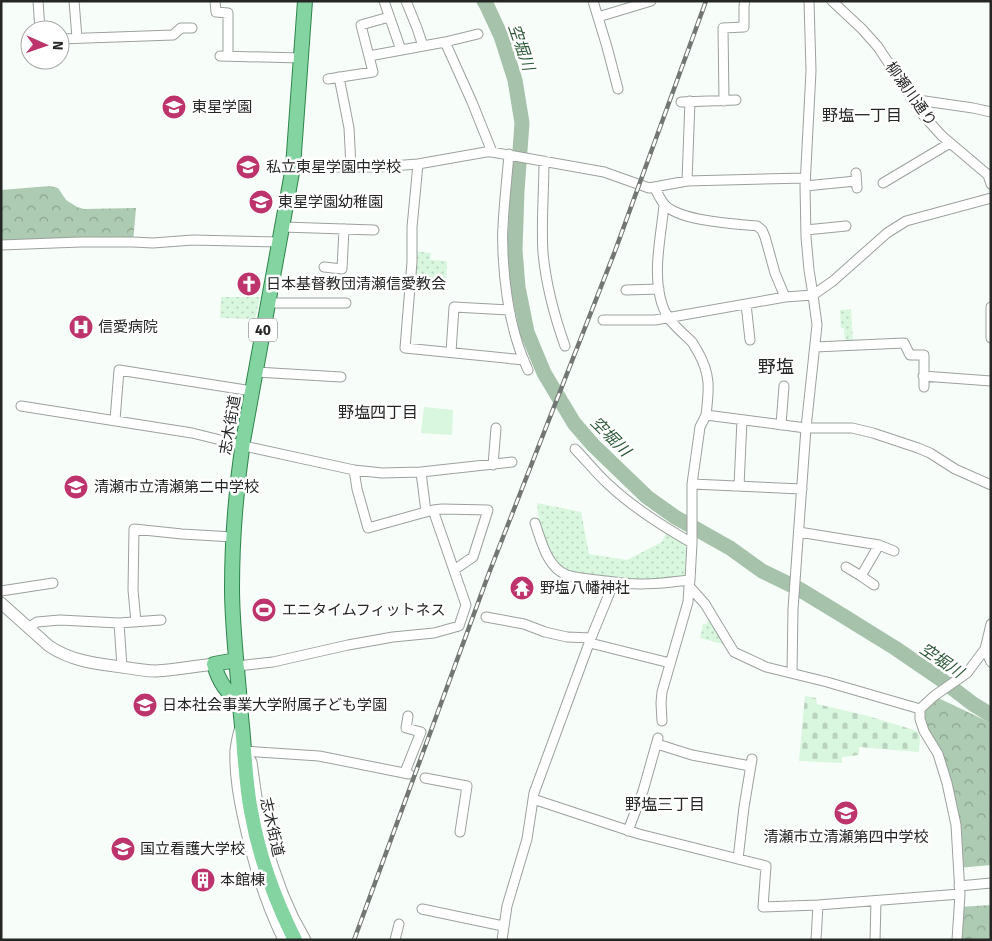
<svg xmlns="http://www.w3.org/2000/svg" width="992" height="941" font-family="'Fira Sans','Noto Sans JP',sans-serif">
	<style>
		.grass { fill: #d9f6de }
		.forest { fill: url(#forest-crowns) }
		.cemetery { fill: url(#cemetery-stones) }
		.park { fill: url(#park-dots) }
		.lines { fill: none; stroke-linecap: round; stroke-linejoin: round }
		.river { stroke: #a6c2ab; stroke-width: 15 }
		.minor-casing { stroke: #9ca19d; stroke-width: 11 }
		.tertiary-casing { stroke: #9ca19d; stroke-width: 13 }
		.primary-casing { stroke: #2d854b; stroke-width: 16 }
		.minor { stroke: #fff; stroke-width: 9 }
		.tertiary { stroke: #fff; stroke-width: 11 }
		.primary { stroke: #83d4a0; stroke-width: 14 }
		.rail-casing { stroke: #737773; stroke-width: 4.5 }
		.rail { stroke: #fff; stroke-width: 2.5; stroke-dasharray: 8; stroke-linecap: butt }
		.labels { text-anchor: middle; stroke-width: 5; stroke-linejoin: round; paint-order: stroke }
		.shield { fill: #fff; stroke: #666866; stroke-width: 1 }
		.shield-label { font-size: 14px; font-weight: bold; fill: #252725 }
		.street-label { font-size: 15px; fill: #252725; stroke: #fff }
		.poi-label { font-size: 15px; fill: #252725; stroke: #fff; text-anchor: start }
		.water-label { font-size: 16px; font-style: italic; fill: #2a5735; stroke: #fff }
		.neighbourhood-label { font-size: 16px; fill: #252725; stroke: #fff }
		.quarter-label { font-size: 18px; fill: #252725; stroke: #fff }
	</style>
	<defs>
		<pattern id="forest-crowns" width="20" height="18" patternUnits="userSpaceOnUse" patternTransform="scale(1.25)"><rect width="20" height="18" fill="#adcab2"/><path d="M2 6a3 3 0 1 1 6 0M12 15a3 3 0 1 1 6 0" fill="none" stroke="#8da491"/></pattern>
		<pattern id="cemetery-stones" width="16" height="16" patternUnits="userSpaceOnUse" patternTransform="scale(1.25)"><rect width="16" height="16" fill="#d9f6de"/><path d="M2 7V4a2 2 0 0 1 4 0v3zM10 15v-3a2 2 0 0 1 4 0v3z" fill="#bad3be"/></pattern>
		<pattern id="park-dots" width="8" height="8" patternUnits="userSpaceOnUse" patternTransform="scale(1.25)"><rect width="8" height="8" fill="#d9f6de"/><path d="M2 2h.1M6 6h.1" fill="none" stroke="#bad3be" stroke-width="1.8" stroke-linecap="round"/></pattern>
	</defs>
	<rect width="100%" height="100%" fill="#f7fdf8"/>
	<!-- grass -->
	<path class="grass" d="M424,407L453,410L452,435L421,433Z"/>
	<!-- forest -->
	<path class="forest" d="M50,186L58,188L66,200L77,207L84,209L136,208L133,242L1,245V190Z
		M934,696L991,723V865L958,868L947,783L924,731L920,709Z
		M991,905V940H957L959,907Z"/>
	<!-- cemetery -->
	<path class="cemetery" d="M805,696L816,698L817,704L868,716L917,731L920,737L919,752L859,747V755L842,757V763L799,761Z"/>
	<!-- park -->
	<path class="park" d="M413,251L431,253L430,260L447,261L446,287L410,284Z
		M221,297H260L255,319L220,318Z
		M851,309L853,342H845L844,328H841L840,310Z
		M537,503L581,512L589,554L627,560L662,542L668,529L692,543L690,580L658,583L588,578L556,568L535,523L539,522Z
		M709,617L726,645L700,638L703,624H707Z"/>
	<g class="lines">
		<!-- river -->
		<path class="river" d="M484,1L487,6L501,36L515,80L522,123L517,191L515,250L518,287L527,332L544,373L574,423L593,445L647,497L675,517L730,548L762,571L799,589L845,617L895,648L939,678L973,704L991,715"/>
		<defs>
			<path id="minor" d="M38,1L40,30
				M74,1L77,38
				M215,1L216,12L228,13V56
				M384,1L401,50
				M406,1L417,28L423,46
				M593,1L607,47L618,89
				M832,1L862,29L878,47L923,115L942,136L988,175L991,184
				M598,17L651,1
				M60,39L173,35L181,28H192
				M445,42L472,102L492,152
				M220,56L301,58
				M369,56L445,42L478,34
				M339,77L349,128L351,167
				M328,79L373,72L361,25L389,17
				M911,99L973,108L991,112
				M724,101L723,28L744,27V6L745,1
				M681,102L736,100
				M509,154C507,179 504,203 503,227C502,236 503,245 503,254C505,294 511,334 528,370
				M544,161C544,192 541,223 543,253C546,285 554,315 565,346
				M418,164L412,227V262L405,348L524,360
				M293,167H378L418,164L486,152H492L604,172L649,188L687,181L805,178
				M856,173L857,188
				M687,181L690,101
				M883,183L950,143
				M805,186L856,181
				M654,187C657,192 660,199 664,204C678,221 735,224 757,226L762,230L765,237L775,273L785,297
				M664,205C661,237 652,273 662,304C667,321 680,330 692,342C694,345 696,349 698,352C711,375 709,390 706,415
				M283,227L374,230
				M806,230L846,226
				M1,245L81,242H133L153,243L193,240L280,242
				M324,267L342,269L344,229
				M626,290L659,289
				M269,303H346
				M746,304L750,340
				M991,307V338
				M603,320H655L785,297L813,295L833,281L887,233L906,221L991,198
				M815,347L904,343L910,355H924V387
				M451,352L454,307L509,310
				M256,372L341,377
				M923,376L991,381
				M21,406L192,433L249,447L354,470L382,473L421,472L512,462
				M115,420L119,370L252,391
				M781,425L784,386
				M575,449C586,460 596,473 607,483C632,507 662,526 692,543
				M493,465L496,428
				M421,472L426,512
				M692,484L802,489
				M739,486L742,420
				M433,510L442,509L488,510L473,557L454,570
				M535,523C541,540 547,568 567,575C582,579 599,580 614,582
				M799,532L879,545L894,551
				M846,567L861,576
				M690,580L689,586L705,604L734,652L766,667L827,682L920,709
				M874,585L861,576L879,545
				M1,591L53,583
				M486,617L524,624L545,632L567,637L591,638
				M136,622L133,590L134,529L182,534L233,537
				M119,623L122,667
				M991,624L985,649L991,662
				M28,628L37,622L60,620L119,623L161,620
				M590,643L670,663
				M237,666L273,662L348,645L393,637L434,633L459,626L466,605L433,510L368,528L357,489L354,470
				M792,673L793,609L806,428H852L873,433L918,448L930,453L955,469L991,485
				M662,721L661,703L662,692L688,602L689,586
				M239,730C237,737 236,743 235,750C234,772 238,797 243,819C252,861 264,901 283,940
				M657,744L692,755L750,766
				M244,751L319,756L409,774
				M246,753L252,762L259,811L265,838L273,865L283,893L294,918L306,940
				M405,772L421,732L406,728L408,716
				M425,778L467,786L460,832
				M533,799L639,834L766,866L763,907L818,905L960,894
				M628,831L643,791L658,738
				M738,859L744,807L752,759
				M959,886L991,883
				M422,909L503,926
				M395,940L399,924
				M502,940L507,906L527,839L534,793L591,638L614,582C639,586 665,583 690,580L692,543V484L700,427L706,415L806,428L817,325L813,295L809,270L806,237L805,186L811,71L809,1
				M816,940L818,905
				M875,940L876,901
				M957,940L960,894L956,825L947,783L938,754L924,731L920,719V709L934,696L967,673L985,649"/>
			<path id="tertiary" d="M1,603L49,646C71,661 97,664 122,667C134,669 145,671 156,671C175,670 195,666 214,664"/>
			<path id="primary" d="M236,660L214,664C218,679 225,693 240,701
				M295,940C274,898 259,857 251,811C247,791 246,771 244,751C243,731 240,711 239,691C236,657 232,622 232,588C232,539 236,490 243,441L293,167L305,1"/>
		</defs>
		<!-- minor casing -->
		<use href="#minor" class="minor-casing"/>
		<!-- tertiary casing -->
		<use href="#tertiary" class="tertiary-casing"/>
		<!-- primary casing -->
		<use href="#primary" class="primary-casing"/>
		<!-- minor -->
		<use href="#minor" class="minor"/>
		<!-- tertiary -->
		<use href="#tertiary" class="tertiary"/>
		<!-- primary -->
		<use href="#primary" class="primary"/>
		<defs>
			<path id="rail" d="M354,940L489,573L615,251L706,1"/>
		</defs>
		<!-- rail casing -->
		<use href="#rail" class="rail-casing"/>
		<!-- rail -->
		<use href="#rail" class="rail"/>
	</g>
	<!-- icons -->
	<defs>
		<symbol id="school-disc" viewBox="-11 -11 22 22"><circle r="9.5" fill="#bd336b" stroke="#fff"/><path d="M0-5L7-2L0 1L-7-2ZM-4 1L0 2.5L4 1V4Q0 6-4 4Z" fill="#fff"/></symbol>
		<symbol id="church-disc" viewBox="-11 -11 22 22"><circle r="9.5" fill="#bd336b" stroke="#fff"/><path d="M-1.2-6h2.4v3.5h3.3v2.4h-3.3V6h-2.4V-.1h-3.3v-2.4h3.3Z" fill="#fff"/></symbol>
		<symbol id="hospital-disc" viewBox="-11 -11 22 22"><circle r="9.5" fill="#bd336b" stroke="#fff"/><path d="M-5-5h3v3.5h4V-5h3V5h-3V1.5h-4V5h-3Z" fill="#fff"/></symbol>
		<symbol id="temple-disc" viewBox="-11 -11 22 22"><circle r="9.5" fill="#bd336b" stroke="#fff"/><path d="M0-6L5-2H3V0L6.5 2.5H4V6H1.5V3h-3V6H-4V2.5H-6.5L-3 0V-2H-5Z" fill="#fff"/></symbol>
		<symbol id="stadium-disc" viewBox="-11 -11 22 22"><circle r="9.5" fill="#bd336b" stroke="#fff"/><path d="M0-5a6.5 5 0 1 0 0 10a6.5 5 0 1 0 0-10ZM-3.5-1.8h7v3.6h-7Z" fill="#fff"/></symbol>
		<symbol id="university-disc" viewBox="-11 -11 22 22"><circle r="9.5" fill="#bd336b" stroke="#fff"/><path d="M0-5L7-2L0 1L-7-2ZM-4 1L0 2.5L4 1V4Q0 6-4 4Z" fill="#fff"/></symbol>
		<symbol id="building-disc" viewBox="-11 -11 22 22"><circle r="9.5" fill="#bd336b" stroke="#fff"/><path d="M-4-6H4V6H1V3H-1V6H-4ZM-2.5-4.3h1.7v1.8h-1.7ZM.8-4.3h1.7v1.8H.8ZM-2.5-1h1.7V.8h-1.7ZM.8-1h1.7V.8H.8Z" fill="#fff"/></symbol>
	</defs>
	<g fill-rule="evenodd">
		<use href="#school-disc" x="160" y="93" width="28" height="28"/>
		<use href="#school-disc" x="234" y="153" width="28" height="28"/>
		<use href="#school-disc" x="247" y="188" width="28" height="28"/>
		<use href="#church-disc" x="235" y="270" width="28" height="28"/>
		<use href="#hospital-disc" x="67" y="313" width="28" height="28"/>
		<use href="#school-disc" x="62" y="473" width="28" height="28"/>
		<use href="#temple-disc" x="508" y="574" width="28" height="28"/>
		<use href="#stadium-disc" x="250" y="596" width="28" height="28"/>
		<use href="#school-disc" x="131" y="691" width="28" height="28"/>
		<use href="#school-disc" x="832" y="799" width="28" height="28"/>
		<use href="#university-disc" x="109" y="835" width="28" height="28"/>
		<use href="#building-disc" x="189" y="866" width="28" height="28"/>
	</g>
	<g class="labels">
		<!-- shield labels -->
		<rect class="shield" x="249" y="318.5" width="28" height="23" rx="4"/>
		<g class="shield-label">
			<text x="263" y="335">40</text>
		</g>
		<!-- street labels -->
		<g class="street-label">
			<text transform="translate(911 94) rotate(54)" y="5">柳瀬川通り</text>
			<text transform="translate(230 425) rotate(-80)" y="5">志木街道</text>
			<text transform="translate(272 827) rotate(77)" y="5">志木街道</text>
		</g>
		<!-- poi labels -->
		<g class="poi-label">
			<text x="192" y="112">東星学園</text>
			<text x="266" y="172">私立東星学園中学校</text>
			<text x="278" y="207">東星学園幼稚園</text>
			<text x="266" y="289">日本基督教団清瀬信愛教会</text>
			<text x="98" y="332">信愛病院</text>
			<text x="94" y="492">清瀬市立清瀬第二中学校</text>
			<text x="540" y="593">野塩八幡神社</text>
			<text x="282" y="615">エニタイムフィットネス</text>
			<text x="162" y="710">日本社会事業大学附属子ども学園</text>
			<text x="846" y="842" text-anchor="middle">清瀬市立清瀬第四中学校</text>
			<text x="140" y="854">国立看護大学校</text>
			<text x="220" y="885">本館棟</text>
		</g>
		<!-- water labels -->
		<g class="water-label">
			<text transform="translate(522 47) rotate(71)" y="6">空堀川</text>
			<text transform="translate(611 436) rotate(45)" y="6">空堀川</text>
			<text transform="translate(942 660) rotate(34)" y="6">空堀川</text>
		</g>
		<!-- neighbourhood labels -->
		<g class="neighbourhood-label">
			<text x="862" y="121">野塩一丁目</text>
			<text x="378" y="418">野塩四丁目</text>
			<text x="665" y="810">野塩三丁目</text>
		</g>
		<!-- quarter labels -->
		<g class="quarter-label">
			<text x="776" y="373">野塩</text>
		</g>
	</g>
	<!-- border -->
	<rect width="992" height="941" fill="none" stroke="#252725" stroke-width="5"/>
	<!-- north arrow -->
	<g transform="translate(45 45) rotate(92)"><circle r="24" fill="#ffffff" stroke="#a8a9a8"/>
	<path d="M0-4L9 19L0 12L-9 19Z" fill="#bd336b"/>
	<text y="-8" font-size="14" font-weight="bold" text-anchor="middle" fill="#252725">N</text>
	</g>
</svg>
